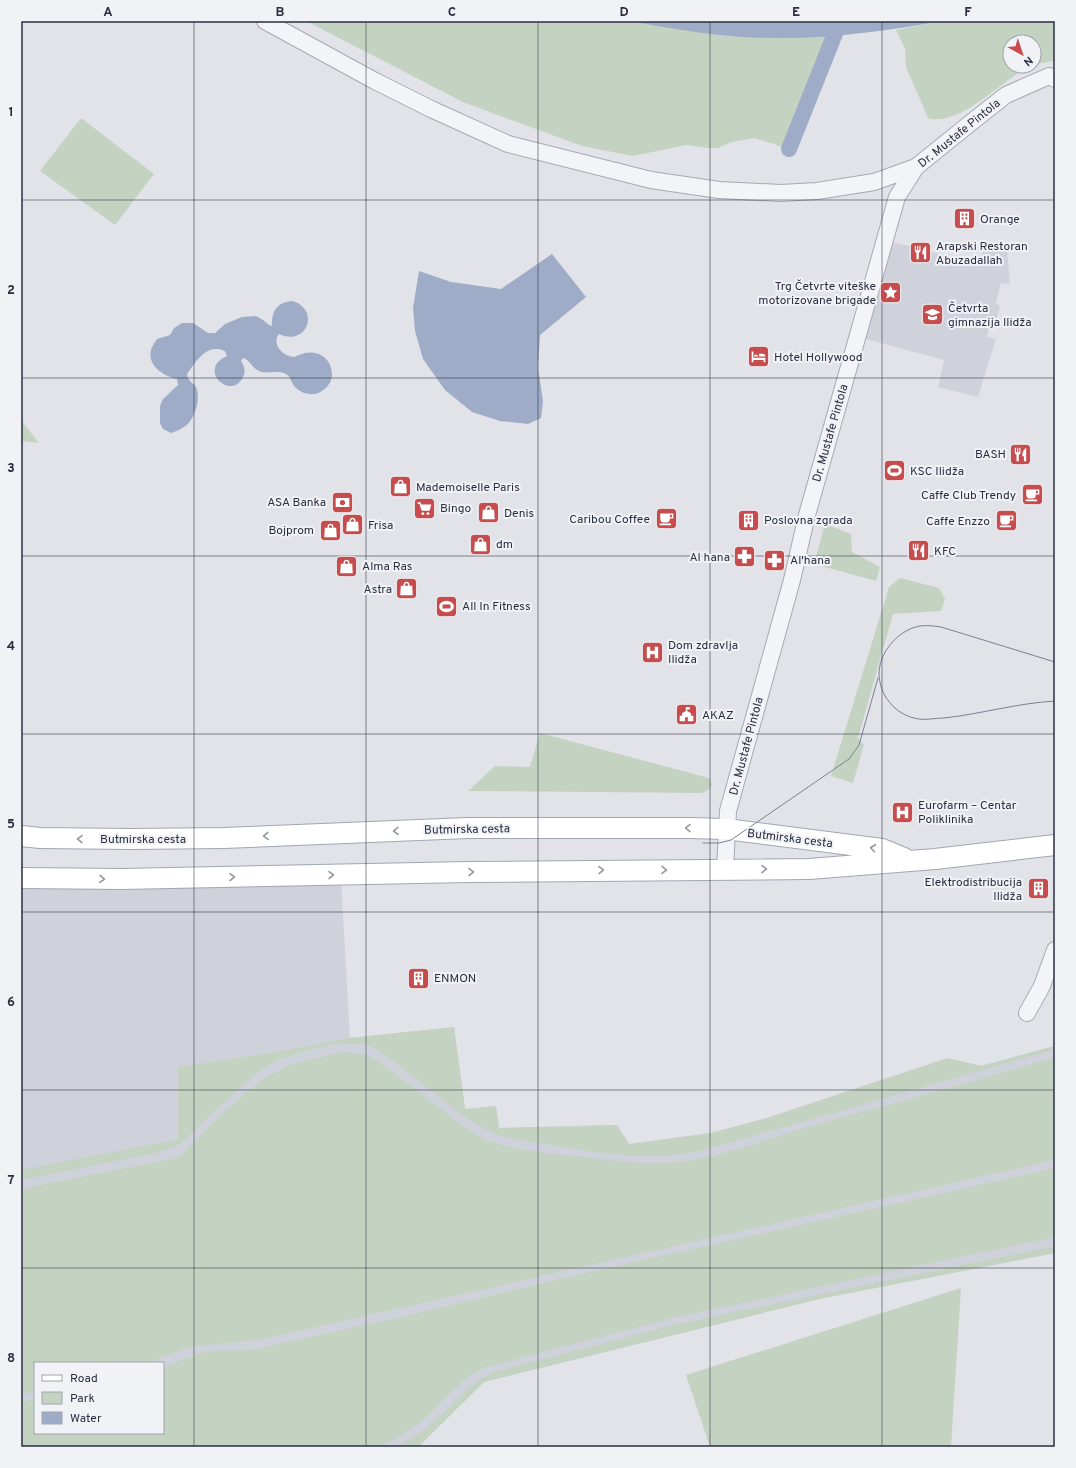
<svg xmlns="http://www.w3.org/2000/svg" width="1076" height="1468" font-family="Overpass,sans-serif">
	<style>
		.built { fill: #cfd2db; fill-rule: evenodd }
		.green { fill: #c4d2c2; fill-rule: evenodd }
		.water { fill: #9eacc7 }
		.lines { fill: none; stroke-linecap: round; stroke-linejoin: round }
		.canal { stroke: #9eacc7; stroke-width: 16 }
		.minor-casing { stroke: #a6a9b3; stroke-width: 18 }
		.major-casing { stroke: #a1a6b4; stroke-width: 22 }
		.minor { stroke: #f3f4f7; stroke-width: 16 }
		.major { stroke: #fff; stroke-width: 20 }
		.tram { stroke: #7b8092; stroke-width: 1 }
		.oneway { stroke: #9497a0 }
		.grid { fill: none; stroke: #2a2f40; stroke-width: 1; stroke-opacity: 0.55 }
		.labels { text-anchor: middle; stroke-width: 4; stroke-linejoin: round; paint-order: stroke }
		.street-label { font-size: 12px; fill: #2a2f40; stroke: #f0f2f6 }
		.poi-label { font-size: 12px; fill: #2a2f40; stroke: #f0f2f6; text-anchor: start }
		.neatline { fill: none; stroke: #2a2f40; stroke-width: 1.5 }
		.grid-label { font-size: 13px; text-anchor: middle; font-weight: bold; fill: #2a2f40 }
	</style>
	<rect width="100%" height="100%" fill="#e1e3e9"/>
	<!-- built -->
	<path class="built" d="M889,242L915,247L980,266L983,249H1007L1010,284L1001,283L996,303L1000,306L995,324H990L987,337L996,339L978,397L938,387L944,360L862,338Z
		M341,879L350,1038L454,1027L465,1109L496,1106L499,1128L617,1125L629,1144L711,1133L770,1117L948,1058L981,1066L1055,1046V1253L819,1299L484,1382L421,1444L416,1447H21V884ZM35,1363H163V1433H35Z"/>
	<!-- green -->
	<path class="green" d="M306,21H628L719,35L773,38L830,36L786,149L774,144L754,138L732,142L718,148H708L686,145L633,156L582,146L463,102Z
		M942,21H1055V60C1046,63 1034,64 1025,69C999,83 959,127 928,118L906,67L905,49L896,30ZM1010,42H1034V66H1010Z
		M81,118L154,174L115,225L40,171Z
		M21,420L39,443L21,441Z
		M825,524L851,534L852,552L880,567L876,581L814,564Z
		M900,578L939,588L945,599L941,611L893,614L858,738L864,745L853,783L831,776L889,587Z
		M540,733L709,778L712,784L710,789L702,793L468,791L495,766L530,767Z
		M454,1027L465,1109L496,1106L499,1128L617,1125L629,1144L711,1133L770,1117L948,1058L981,1066L1055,1046V1049L708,1149C642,1165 570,1148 504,1137C483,1131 466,1118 448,1104C424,1085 400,1065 374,1048C370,1046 366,1044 362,1044C341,1039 295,1053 275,1062C267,1066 259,1072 252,1077L181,1143L173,1147L156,1153L21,1180V1170L178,1139V1067L271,1053L350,1038Z
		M343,1052L364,1054L378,1061C399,1077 420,1093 441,1109C457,1121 474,1136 493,1142C515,1150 540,1152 564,1155C607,1160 653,1168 697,1159C743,1150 787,1132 832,1120C907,1100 981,1079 1055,1057V1160L272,1337L255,1340L197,1346L176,1352L149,1363H35V1391L21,1395V1189L172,1159L180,1156L216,1119L243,1095L265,1078L291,1064Z
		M1055,1168V1237L672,1318L486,1367C460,1378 445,1401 424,1419C411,1430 395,1439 379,1447H21V1402L35,1399V1433H163V1367L200,1353L215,1351L252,1350L405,1316L590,1272Z
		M1055,1246V1253L819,1299L484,1382L421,1444L416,1447H395C410,1439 424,1431 436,1420C455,1403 470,1382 494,1372L674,1325L730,1313Z
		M961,1288L951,1447H710L686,1375Z"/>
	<!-- water -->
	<path class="water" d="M628,21H942C886,31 829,39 772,38C724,38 675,29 628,21Z
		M552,254L586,297L540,335L538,368L543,401L541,418L528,424L500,421L472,412L445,390L423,359L415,331L413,308L419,271L451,282L501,289Z
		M292,301C321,309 307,347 279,334C271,344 283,357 294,357C297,356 301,354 305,353C319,350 332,359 332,374C332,381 328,387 322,391C313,397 301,394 294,386C291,382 291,377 286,374C277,369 267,375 259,371C252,368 250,360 243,358L241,361C245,367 246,373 242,379C229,400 197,369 227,356L225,351C207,343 197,360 187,374C189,384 194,382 197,389C198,393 198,401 197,405C193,421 187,428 171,433L163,429L160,423V406L163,399L178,385L177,379C164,376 147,366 151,350C152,346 155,342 157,339L170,335L174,328L182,323H193L208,333H215L225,324L242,317L256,316L263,320L269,325L272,326C271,312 277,302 292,301Z"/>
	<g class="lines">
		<!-- canal -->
		<path class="canal" d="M789,149L840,21"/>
		<defs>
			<path id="minor" d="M265,21L375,81L431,109L508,144L651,180L719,190L781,193L817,191L874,182L916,167
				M725,869L728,811L792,580L807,515L897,197L916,167L973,121L1006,95L1049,76L1055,79
				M1027,1013L1042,986L1055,950"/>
			<path id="major" d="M21,836L40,838L131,839L224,838L468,828H691L726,829L882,849L904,858
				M21,878L122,879L469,872L809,869L935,859L1055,845"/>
		</defs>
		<!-- minor casing -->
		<use href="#minor" class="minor-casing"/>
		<!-- major casing -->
		<use href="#major" class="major-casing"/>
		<!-- minor -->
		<use href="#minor" class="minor"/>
		<!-- major -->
		<use href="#major" class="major"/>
		<!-- tram -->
		<path class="tram" d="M1055,662L941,627C934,626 927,625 920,626C896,630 874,658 880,682C883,699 897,714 914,718C923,721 935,718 944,718C981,714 1018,703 1055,701
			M703,843H719L731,840L849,759L859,745L878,678"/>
	</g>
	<!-- one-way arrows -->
	<defs><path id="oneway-chevron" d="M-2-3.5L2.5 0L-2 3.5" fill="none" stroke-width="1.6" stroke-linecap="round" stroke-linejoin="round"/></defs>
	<g class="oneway">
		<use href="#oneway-chevron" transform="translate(688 828) rotate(-179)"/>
		<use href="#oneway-chevron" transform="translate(396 831) rotate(178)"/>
		<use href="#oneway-chevron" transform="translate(266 836) rotate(178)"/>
		<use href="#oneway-chevron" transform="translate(80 839) rotate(-179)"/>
		<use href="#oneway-chevron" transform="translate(873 848) rotate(-173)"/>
		<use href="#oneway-chevron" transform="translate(764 869) rotate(-1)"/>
		<use href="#oneway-chevron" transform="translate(601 870) rotate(-1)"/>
		<use href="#oneway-chevron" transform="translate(664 870) rotate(1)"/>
		<use href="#oneway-chevron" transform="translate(471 872) rotate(-1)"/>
		<use href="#oneway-chevron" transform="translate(331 875) rotate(-1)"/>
		<use href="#oneway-chevron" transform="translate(232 877) rotate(-1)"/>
		<use href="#oneway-chevron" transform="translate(102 879) rotate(1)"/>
	</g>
	<!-- grid -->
	<path class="grid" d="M194,21V1447M366,21V1447M538,21V1447M710,21V1447M882,21V1447M21,200H1055M21,378H1055M21,556H1055M21,734H1055M21,912H1055M21,1090H1055M21,1268H1055"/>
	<!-- icons -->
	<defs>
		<symbol id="building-square" viewBox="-11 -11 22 22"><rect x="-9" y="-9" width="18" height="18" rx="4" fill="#c74c4e" stroke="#f0f2f6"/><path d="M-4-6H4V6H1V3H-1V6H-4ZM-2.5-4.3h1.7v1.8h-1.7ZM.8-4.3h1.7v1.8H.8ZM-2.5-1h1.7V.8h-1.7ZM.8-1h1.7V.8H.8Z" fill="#fff"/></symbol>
		<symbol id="restaurant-square" viewBox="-11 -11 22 22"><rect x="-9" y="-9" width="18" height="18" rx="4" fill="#c74c4e" stroke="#f0f2f6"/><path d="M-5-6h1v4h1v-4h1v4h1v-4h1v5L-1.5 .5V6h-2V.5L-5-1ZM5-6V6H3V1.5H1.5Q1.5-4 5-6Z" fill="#fff"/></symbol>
		<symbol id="sight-square" viewBox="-11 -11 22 22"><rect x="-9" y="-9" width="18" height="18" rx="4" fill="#c74c4e" stroke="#f0f2f6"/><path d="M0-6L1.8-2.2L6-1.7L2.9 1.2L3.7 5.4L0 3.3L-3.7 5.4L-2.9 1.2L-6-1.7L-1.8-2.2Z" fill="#fff"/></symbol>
		<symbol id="school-square" viewBox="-11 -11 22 22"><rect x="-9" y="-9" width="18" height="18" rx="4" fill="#c74c4e" stroke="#f0f2f6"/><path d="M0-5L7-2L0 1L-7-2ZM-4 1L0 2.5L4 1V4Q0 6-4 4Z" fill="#fff"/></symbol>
		<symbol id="hotel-square" viewBox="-11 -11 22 22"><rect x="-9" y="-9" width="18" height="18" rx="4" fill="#c74c4e" stroke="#f0f2f6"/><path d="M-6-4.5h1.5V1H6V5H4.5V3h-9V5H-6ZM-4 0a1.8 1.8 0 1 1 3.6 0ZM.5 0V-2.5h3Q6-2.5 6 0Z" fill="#fff"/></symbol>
		<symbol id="stadium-square" viewBox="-11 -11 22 22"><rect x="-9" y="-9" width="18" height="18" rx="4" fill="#c74c4e" stroke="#f0f2f6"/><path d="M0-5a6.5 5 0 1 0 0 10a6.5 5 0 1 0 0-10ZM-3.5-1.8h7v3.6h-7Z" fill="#fff"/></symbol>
		<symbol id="shop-square" viewBox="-11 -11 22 22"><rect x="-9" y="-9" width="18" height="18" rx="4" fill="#c74c4e" stroke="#f0f2f6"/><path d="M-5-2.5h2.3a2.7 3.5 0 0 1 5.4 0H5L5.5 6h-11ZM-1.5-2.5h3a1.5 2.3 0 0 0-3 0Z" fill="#fff"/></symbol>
		<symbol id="cafe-square" viewBox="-11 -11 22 22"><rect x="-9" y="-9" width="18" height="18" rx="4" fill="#c74c4e" stroke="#f0f2f6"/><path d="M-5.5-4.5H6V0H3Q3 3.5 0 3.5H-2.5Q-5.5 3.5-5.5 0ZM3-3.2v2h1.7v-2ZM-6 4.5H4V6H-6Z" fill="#fff"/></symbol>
		<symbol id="bank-square" viewBox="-11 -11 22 22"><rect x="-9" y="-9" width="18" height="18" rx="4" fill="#c74c4e" stroke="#f0f2f6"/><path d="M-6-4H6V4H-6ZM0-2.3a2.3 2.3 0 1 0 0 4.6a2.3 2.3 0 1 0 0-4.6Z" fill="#fff"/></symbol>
		<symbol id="supermarket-square" viewBox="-11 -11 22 22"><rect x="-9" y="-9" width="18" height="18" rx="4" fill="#c74c4e" stroke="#f0f2f6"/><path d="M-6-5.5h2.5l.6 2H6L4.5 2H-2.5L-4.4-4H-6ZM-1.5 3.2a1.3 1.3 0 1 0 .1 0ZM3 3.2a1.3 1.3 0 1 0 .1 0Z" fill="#fff"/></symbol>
		<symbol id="pharmacy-square" viewBox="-11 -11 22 22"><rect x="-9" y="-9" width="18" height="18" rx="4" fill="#c74c4e" stroke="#f0f2f6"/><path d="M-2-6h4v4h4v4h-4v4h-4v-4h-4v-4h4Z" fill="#fff"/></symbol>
		<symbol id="hospital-square" viewBox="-11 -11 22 22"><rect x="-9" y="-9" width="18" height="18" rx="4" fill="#c74c4e" stroke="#f0f2f6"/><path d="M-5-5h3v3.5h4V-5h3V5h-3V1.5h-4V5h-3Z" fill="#fff"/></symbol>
		<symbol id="civic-square" viewBox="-11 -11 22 22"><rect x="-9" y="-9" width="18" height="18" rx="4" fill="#c74c4e" stroke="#f0f2f6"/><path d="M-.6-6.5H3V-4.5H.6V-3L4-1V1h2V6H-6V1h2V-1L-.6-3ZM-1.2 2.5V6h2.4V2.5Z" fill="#fff"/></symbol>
	</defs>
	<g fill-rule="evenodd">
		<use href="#building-square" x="952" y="206" width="25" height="25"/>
		<use href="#restaurant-square" x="908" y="240" width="25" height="25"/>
		<use href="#sight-square" x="878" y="280" width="25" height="25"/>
		<use href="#school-square" x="920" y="302" width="25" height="25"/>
		<use href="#hotel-square" x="746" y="344" width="25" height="25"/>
		<use href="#restaurant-square" x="1008" y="442" width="25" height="25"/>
		<use href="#stadium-square" x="882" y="458" width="25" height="25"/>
		<use href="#shop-square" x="388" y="474" width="25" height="25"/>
		<use href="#cafe-square" x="1020" y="482" width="25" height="25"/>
		<use href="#bank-square" x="330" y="490" width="25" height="25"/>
		<use href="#supermarket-square" x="412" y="496" width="25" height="25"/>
		<use href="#shop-square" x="476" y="500" width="25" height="25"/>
		<use href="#cafe-square" x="654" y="506" width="25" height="25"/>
		<use href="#building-square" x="736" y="508" width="25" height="25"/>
		<use href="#cafe-square" x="994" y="508" width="25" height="25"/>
		<use href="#shop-square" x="340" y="512" width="25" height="25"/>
		<use href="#shop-square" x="318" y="518" width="25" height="25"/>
		<use href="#shop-square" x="468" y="532" width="25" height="25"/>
		<use href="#restaurant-square" x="906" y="538" width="25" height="25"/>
		<use href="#pharmacy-square" x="732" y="544" width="25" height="25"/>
		<use href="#pharmacy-square" x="762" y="548" width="25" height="25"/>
		<use href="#shop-square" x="334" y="554" width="25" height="25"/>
		<use href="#shop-square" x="394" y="576" width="25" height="25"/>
		<use href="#stadium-square" x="434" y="594" width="25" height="25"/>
		<use href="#hospital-square" x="640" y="640" width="25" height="25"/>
		<use href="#civic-square" x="674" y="702" width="25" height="25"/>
		<use href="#hospital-square" x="890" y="800" width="25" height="25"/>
		<use href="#building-square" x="1026" y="876" width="25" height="25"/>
		<use href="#building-square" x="406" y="966" width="25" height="25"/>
	</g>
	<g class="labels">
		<!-- street labels -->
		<g class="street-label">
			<text transform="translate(959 133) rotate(-39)" y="4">Dr. Mustafe Pintola</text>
			<text transform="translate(830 433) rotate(-74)" y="4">Dr. Mustafe Pintola</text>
			<text transform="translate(746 746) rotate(-75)" y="4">Dr. Mustafe Pintola</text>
			<text transform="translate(467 829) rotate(-1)" y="4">Butmirska cesta</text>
			<text transform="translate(790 838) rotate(7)" y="4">Butmirska cesta</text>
			<text x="143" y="843">Butmirska cesta</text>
		</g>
		<!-- poi labels -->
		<g class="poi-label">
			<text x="980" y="223">Orange</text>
			<text x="936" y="250">Arapski Restoran<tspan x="936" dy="14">Abuzadallah</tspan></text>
			<text x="876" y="290" text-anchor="end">Trg Četvrte viteške<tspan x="876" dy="14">motorizovane brigade</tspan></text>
			<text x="948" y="312">Četvrta<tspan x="948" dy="14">gimnazija Ilidža</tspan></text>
			<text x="774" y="361">Hotel Hollywood</text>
			<text x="1006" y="458" text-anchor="end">BASH</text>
			<text x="910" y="475">KSC Ilidža</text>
			<text x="416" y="491">Mademoiselle Paris</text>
			<text x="1016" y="499" text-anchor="end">Caffe Club Trendy</text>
			<text x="326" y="506" text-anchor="end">ASA Banka</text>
			<text x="440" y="512">Bingo</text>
			<text x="504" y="517">Denis</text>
			<text x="650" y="523" text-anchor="end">Caribou Coffee</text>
			<text x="764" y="524">Poslovna zgrada</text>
			<text x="990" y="525" text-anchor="end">Caffe Enzzo</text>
			<text x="368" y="529">Frisa</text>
			<text x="314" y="534" text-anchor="end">Bojprom</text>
			<text x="496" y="548">dm</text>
			<text x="934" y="555">KFC</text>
			<text x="730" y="561" text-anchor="end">Al hana</text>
			<text x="790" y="564">Al'hana</text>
			<text x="362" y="570">Alma Ras</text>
			<text x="392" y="593" text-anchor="end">Astra</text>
			<text x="462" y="610">All In Fitness</text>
			<text x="668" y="649">Dom zdravlja<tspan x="668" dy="14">Ilidža</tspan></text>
			<text x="702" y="719">AKAZ</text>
			<text x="918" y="809">Eurofarm – Centar<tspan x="918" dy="14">Poliklinika</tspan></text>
			<text x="1022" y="886" text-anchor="end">Elektrodistribucija<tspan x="1022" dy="14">Ilidža</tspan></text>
			<text x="434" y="982">ENMON</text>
		</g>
	</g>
	<!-- border -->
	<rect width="1076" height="1468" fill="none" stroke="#f0f2f6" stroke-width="44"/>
	<!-- legend -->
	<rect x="34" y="1362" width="130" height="72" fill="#f0f2f6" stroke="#a1a4ad"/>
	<rect x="42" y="1375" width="20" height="6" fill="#ffffff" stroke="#a1a4ad"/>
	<text x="70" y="1382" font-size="12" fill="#2a2f40">Road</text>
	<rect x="42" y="1392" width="20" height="12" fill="#c4d2c2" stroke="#a1a4ad"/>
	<text x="70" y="1402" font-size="12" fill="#2a2f40">Park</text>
	<rect x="42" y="1412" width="20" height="12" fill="#9eacc7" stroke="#a1a4ad"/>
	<text x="70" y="1422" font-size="12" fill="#2a2f40">Water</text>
	<!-- north arrow -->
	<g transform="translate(1022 54) rotate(140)"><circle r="19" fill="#f0f2f6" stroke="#a1a4ad"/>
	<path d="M0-3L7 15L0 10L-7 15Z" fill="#c74c4e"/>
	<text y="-6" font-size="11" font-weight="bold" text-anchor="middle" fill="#2a2f40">N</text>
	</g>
	<rect x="22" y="22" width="1032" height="1424" class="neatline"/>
	<g class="grid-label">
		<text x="108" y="16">A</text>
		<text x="280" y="16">B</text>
		<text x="452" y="16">C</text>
		<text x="624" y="16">D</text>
		<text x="796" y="16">E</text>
		<text x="968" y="16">F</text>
		<text x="11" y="116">1</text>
		<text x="11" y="294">2</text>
		<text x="11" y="472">3</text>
		<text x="11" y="650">4</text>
		<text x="11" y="828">5</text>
		<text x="11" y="1006">6</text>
		<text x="11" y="1184">7</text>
		<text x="11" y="1362">8</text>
	</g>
</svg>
